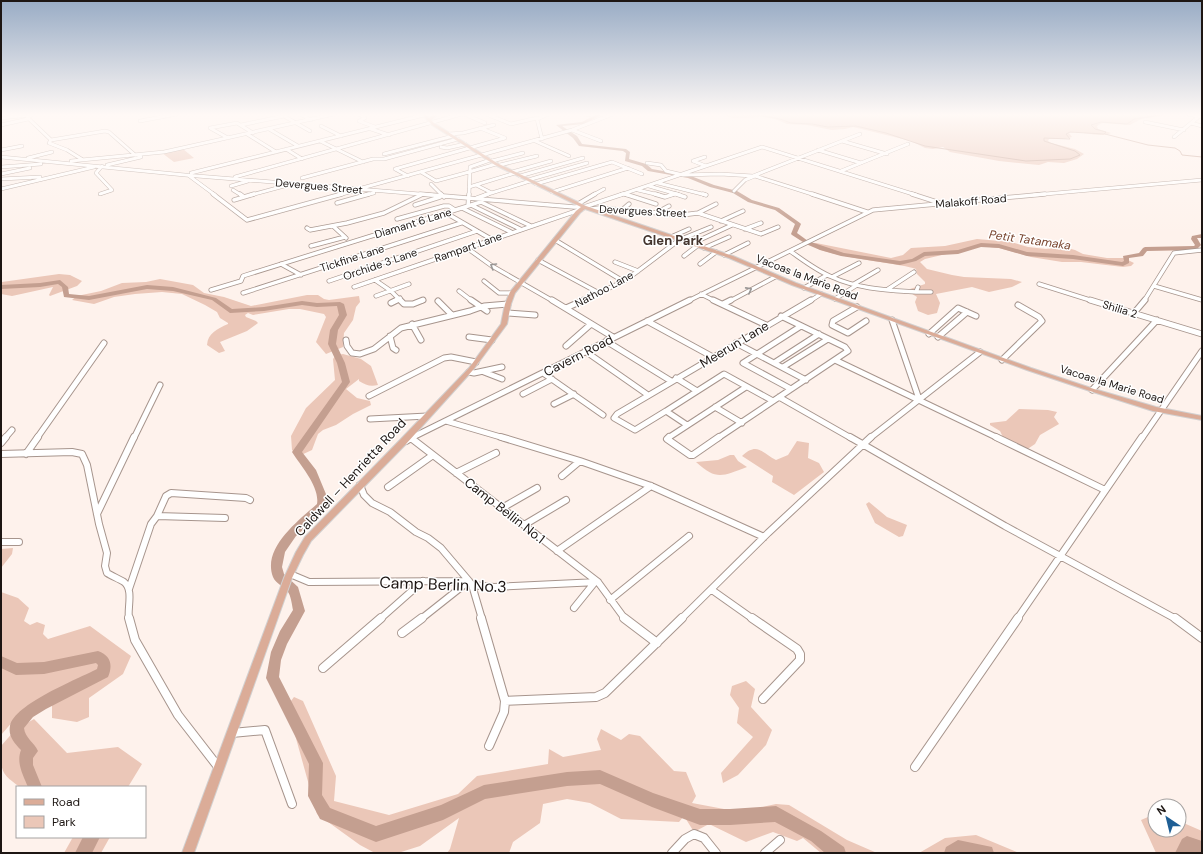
<svg xmlns="http://www.w3.org/2000/svg" width="1203" height="854" font-family="'DM Sans',sans-serif">
	<style>
		.green { fill: #ebc7b8 }
		.lines { fill: none; stroke-linecap: round; stroke-linejoin: round }
		.stream { stroke: #c49f90; stroke-width: 1 }
		.river { fill: #c49f90; fill-rule: evenodd }
		.minor-far4-casing { stroke: #a7958d; stroke-width: 4 }
		.minor-far3-casing { stroke: #a7958d; stroke-width: 5 }
		.minor-far2-casing { stroke: #a7958d; stroke-width: 7 }
		.minor-far1-casing { stroke: #a7958d; stroke-width: 8 }
		.minor-casing { stroke: #a7958d; stroke-width: 10 }
		.major-casing { stroke: #d2d0d0; stroke-width: 2 }
		.minor-far4 { stroke: #fff; stroke-width: 3 }
		.minor-far3 { stroke: #fff; stroke-width: 3.5 }
		.minor-far2 { stroke: #fff; stroke-width: 5 }
		.minor-far1 { stroke: #fff; stroke-width: 6 }
		.minor { stroke: #fff; stroke-width: 8 }
		.major { fill: #dbac98; fill-rule: evenodd }
		.oneway { stroke: #999695 }
		.labels { text-anchor: middle; stroke-width: 3; stroke-linejoin: round; paint-order: stroke }
		.far-street-label { font-size: 11px; fill: #1d1613; stroke: #fff }
		.far-water-label { font-size: 12px; font-style: italic; fill: #78442e; stroke: #fff }
		.far-quarter-label { font-size: 13px; font-weight: bold; fill: #44352e; stroke: #fff }
		.street-label { font-size: 13px; fill: #1d1613; stroke: #fff }
		.near-street-label { font-size: 16px; fill: #1d1613; stroke: #fff }
	</style>
	<rect width="100%" height="100%" fill="#fef2ec"/>
	<!-- green -->
	<path class="green" d="M719,114H1174L1141,119L1130,125L1102,123L1097,126L1098,129L1111,133C1098,139 1082,130 1069,133L1072,137L1063,139H1049L1048,141L1051,143L1075,149L1084,154L1077,159L1064,163L1048,162L1039,165L999,161L950,152L943,147L933,149L925,148L911,141L853,127L845,129L832,130L807,125L787,124L775,119L763,117L733,118Z
		M183,149L194,158L174,162L162,153Z
		M977,239L1011,242L1028,247L1046,249L1063,247L1075,250L1083,254L1107,258H1124L1134,263L1131,266L1123,267L1081,262H1062L1031,257L999,248L980,246L925,259L920,262L927,269L952,275L964,277L1011,279L1022,282L1012,287L989,292L972,287L936,294L940,303L937,313L928,315L918,311L915,302L917,297L909,292L910,289L925,284V282L917,274L916,269C896,262 821,257 811,244L816,243L891,258L903,255L911,248L945,246Z
		M59,274L70,275L82,281L77,286L50,296L49,295L53,287L12,296L1,294L2,282Z
		M160,279L193,285L204,293L224,297L251,306L307,295H318L324,299L329,300L359,296L360,302L356,307L353,320L344,333L343,347L326,354L316,342L326,317L324,314L300,309H289L253,315L248,313L245,315L246,317L256,321L258,323L247,331L220,342L225,351L219,353L207,345C208,333 217,329 228,324V323L220,318L217,312L205,305L182,294L162,292L135,294L114,297L94,304L72,300L77,296L101,291L122,283L146,282Z
		M343,354L361,359L371,366L378,385C370,387 366,385 359,381V379L346,389L357,398L370,401L371,405L353,414L336,425L323,430L318,434L312,450L299,456L292,450L291,436L306,408L335,380L333,359L336,355Z
		M1019,409L1048,410L1057,412L1054,417L1059,424L1040,435L1035,444L1026,450L1005,441L1000,431L990,425V423L1006,421Z
		M797,441L809,443L808,458L819,463L824,472L794,495L772,482L773,476L742,456C757,442 761,452 776,460L788,455Z
		M730,455H734L738,461L747,467C722,476 717,481 696,462L718,460Z
		M869,502L887,517L907,525L903,536L899,537L875,523L866,504Z
		M13,548L12,554L1,568V549Z
		M1,592L18,598L29,608L24,621L30,625L37,622L45,625L43,634L48,639L90,626L131,656L123,674L89,698V717L77,722L52,718V697L21,712L1,735Z
		M746,681L755,689L751,707L772,730L766,745L738,775L723,783L721,773L753,737L737,723L739,708L730,695L732,686Z
		M294,697L303,701L336,776L334,801L389,815L458,794L477,776L548,764L549,749L563,757L601,750L597,739L601,729L621,740L629,734L640,736L674,771L686,772L696,796L692,803L740,812L776,804L789,805L847,840L877,853H821L803,838L797,841L773,832L746,842L709,824L694,832L684,816L679,822L621,819L590,803L567,799L543,804L540,823L513,842L509,853H447L450,849L459,818L420,846L398,853H375L360,845L317,814L287,706Z
		M34,719L67,753L118,747L142,764L128,787H20C0,773 1,771 1,746L15,730Z
		M1155,814V830H1179V821L1202,831V853H1156L1141,820Z
		M976,835L1019,853H919L945,838Z
		M73,837H110L101,853H64Z"/>
	<g class="lines">
		<!-- stream -->
		<path class="stream" d="M732,114L759,115L780,119L791,123L812,124L828,127L856,126L886,133L925,146L1026,161L1070,159L1080,155L1075,151L1044,141V138L1070,139L1066,134L1070,132L1104,134L1106,132L1095,129L1091,125L1101,122L1127,124L1134,119L1167,114
			M1105,134L1148,145L1175,148L1180,151L1182,155L1202,157"/>
		<!-- river -->
		<path class="river" d="M597,114H603L584,124L562,126L577,136L582,144L626,149L630,152L629,159L646,164L652,169L691,176L714,185L737,191L752,200L779,208L800,223L801,224L797,233L808,241L844,253L900,261L912,259L924,252L958,250L981,243L999,244L1027,252L1073,255L1122,262L1124,261L1123,256L1139,253L1143,248L1145,247L1194,246L1195,245L1191,239L1192,236L1202,234V238H1197L1201,245L1196,250L1147,251L1143,256L1129,258V263L1123,266L1073,259L1027,256L999,248L981,247L958,254L925,256L916,261L900,265L841,256L820,250L806,244L792,235L791,234L795,224L775,210L748,202L733,193L710,187L688,178L648,171L642,166L625,161L626,153L623,151L579,146L573,138L556,125L582,122Z
			M60,280L68,287L69,294L89,296L147,285L173,287L216,298L232,309L264,307L302,301L317,303L340,302L344,304L347,315L338,330L336,344L345,363L350,382L302,452L316,470L328,499L326,509L296,536L285,552L282,567L284,574L298,587L305,611L287,644L281,660L279,677L323,763L322,795L330,808L376,826L441,805L484,785L567,772L600,770L653,793L700,809H730L776,806L821,831L844,847L846,853H825L811,841L775,822L730,825H700L652,807L600,784L567,786L485,799L443,820L376,842L320,819L308,796L309,764L266,678L271,652L280,631L293,610C292,605 291,596 288,592C284,586 276,584 273,577C262,548 298,521 317,504C320,487 301,466 292,452L342,382L337,363L328,344L330,330L339,315L337,306L317,307L302,305L264,311L230,313L212,300L173,291L147,289L89,300L64,297L62,287L58,284L40,287L1,289V285L40,283Z
			M98,651C111,656 113,665 108,677L46,709L33,717L24,728C25,738 34,742 38,751L33,758V765L42,787H28C23,775 16,763 21,750C14,743 8,736 10,726C14,704 78,679 97,669L98,665L96,663L44,674L16,675L1,668V656L17,663L44,662Z
			M1187,836L1202,841V853H1175L1182,839Z
			M83,837H100L92,853H75Z
			M958,840L992,847L994,853H944L946,847Z"/>
		<defs>
			<path id="minor-far4" d="M300,114L311,120
				M359,114L365,118L359,121L375,127
				M464,114L485,123
				M486,114L511,124L537,118
				M586,114L589,115
				M1188,114L1202,117
				M32,115L27,117L51,140L49,143L67,150L83,160
				M282,115L310,131
				M1,118L30,115
				M140,121L177,114
				M1145,122L1184,130
				M1191,123L1202,126
				M1,125L28,119
				M241,125L284,116
				M321,126L341,136
				M480,128L505,138
				M269,129L298,146
				M371,129L389,135
				M572,130L601,141
				M247,134L276,152
				M449,134L463,133L494,125
				M860,134L842,141L887,154
				M1174,137L1202,114
				M228,138L210,128L237,123L253,133
				M542,139L537,119L549,114
				M51,140L105,131L109,132L135,155
				M320,141L363,162
				M535,141L569,156
				M441,147L447,148L465,144
				M286,149L302,159
				M1,150L22,146
				M818,150L861,163
				M384,154L453,136
				M1,157L185,175L432,195
				M705,157L693,161L706,166
				M28,158L52,152
				M71,161L164,152L334,114
				M492,161L523,153
				M647,163L661,165L666,171L683,175L720,174L753,176L842,141
				M107,165L141,157
				M500,165L537,156
				M1,167L41,164
				M841,171L908,144
				M421,172L436,181L469,172
				M469,172L496,164
				M512,172L551,161
				M191,173L424,115
				M1,174L30,168
				M188,175L215,195
				M408,176L395,169L505,138
				M520,176L583,158
				M235,177L462,114
				M302,178L373,159H384L458,139
				M1,179L40,177
				M528,180L587,163
				M658,183L706,195
				M431,184L442,195
				M536,184L612,162L642,174
				M476,185L492,193
				M231,186L248,181
				M649,186L680,195
				M469,187L515,173
				M362,188L572,130L613,114
				M1,189L94,167
				M233,190L241,195
				M638,190L659,195
				M734,191L745,180L755,176L815,195
				M552,192L628,168
				M100,194L112,190L96,173L102,166
				M624,194L628,195
				M251,195L288,185
				M338,195L354,191
				M365,195L374,193
				M469,195L470,167L490,160
				M485,195L530,181
				M593,195L604,189
				M620,195L762,147L916,195
				M670,195L675,194
				M1034,195L1202,180"/>
			<path id="minor-far3" d="M213,194L247,220L342,194
				M240,194L244,197
				M420,194L574,207H584L623,194
				M441,194L444,197
				M625,194L656,204
				M655,194L665,197L674,194
				M676,194L685,197
				M703,194L706,195
				M812,194L867,212
				M912,194L943,204
				M477,198L488,194
				M234,200L254,194
				M337,203L369,194
				M578,204L595,194
				M415,205L440,197
				M471,205L520,229
				M468,206L481,202L531,226
				M462,208L511,232
				M592,209L599,208L682,215L698,213L716,204
				M622,210L629,204
				M446,213L491,239
				M656,213L669,206
				M698,213L761,234L778,227
				M397,219L444,206H449L455,210
				M721,221L743,211
				M333,226L346,238
				M307,228L310,230L347,223L384,213L421,195
				M745,229L761,223
				M671,237L689,229
				M555,240L623,281
				M691,244L732,225
				M311,246L345,237
				M467,248L492,266L553,301
				M704,248L729,237
				M790,251C803,260 817,271 832,277C858,289 888,290 916,292L918,287
				M724,255L748,243
				M684,256L697,246
				M538,260L599,293
				M615,262L638,271
				M281,264L301,275
				M700,264L716,252
				M832,277L859,263
				M375,280L391,291L401,301
				M329,281L477,231
				M484,281L499,293H512
				M854,284L878,270
				M1039,284L1093,301
				M1154,286L1202,300
				M354,287L582,209
				M804,288L827,275
				M888,289L914,272
				M211,290L241,281L243,276L246,275L468,206L469,194
				M459,291L472,301
				M916,292H931
				M243,293L461,223
				M701,294L715,301
				M376,296L409,284
				M835,299L857,285
				M395,301L400,298
				M422,301L423,300
				M582,301L626,280L679,240L711,227
				M688,301L873,210L1045,194
				M730,301L775,277
				M810,301L821,294
				M1144,301L1174,253L1202,250"/>
			<path id="minor-far2" d="M400,300L404,304H413L423,300
				M471,300L487,311
				M552,300L613,337
				M713,300L766,325
				M1090,300L1202,334
				M438,301L452,315
				M391,303L397,300
				M723,304L731,300
				M857,307L833,321L832,325L848,333L866,321
				M566,308L584,300
				M507,313L535,315
				M1134,313L1145,300
				M892,320L919,399
				M647,321L713,357
				M412,324L421,340
				M929,334L958,308L976,316
				M390,336L393,348L396,350
				M469,337L492,340
				M938,337L967,312
				M346,340L347,346L352,353L360,354L374,349L401,328L470,311L484,306L508,304
				M606,341L671,381
				M736,343L806,380
				M566,346L591,324
				M585,351L648,395
				M835,360L998,438
				M1002,360L1042,321L1039,317L1018,305
				M774,363L819,334
				M783,367L828,339
				M469,372L474,373L502,367
				M484,372L502,379
				M543,373L603,415
				M676,378L697,391
				M791,389L743,363L801,326
				M1092,390L1157,320
				M523,394L552,379
				M369,396L444,358L451,357L476,362
				M779,397L851,438
				M554,404L574,394
				M715,407L742,423
				M666,411L635,430L614,418L617,414L811,300
				M370,419L427,416
				M446,421L504,438
				M687,425L666,411L724,374L773,401
				M5,438L12,430
				M37,438L104,343
				M134,438L160,385
				M411,438L690,300
				M668,438L746,387
				M718,438L848,351L845,347L781,316
				M870,438L980,352
				M1142,438L1202,351"/>
			<path id="minor-far1" d="M501,437L580,461L562,476
				M669,437L667,439L690,455H693L719,437
				M850,437L1005,526L1176,619
				M996,437L1105,490
				M411,438L598,582L625,619
				M406,441L413,437
				M1,443L6,437
				M1,454L72,452L82,454L87,465L99,524L107,553L105,566L107,573C112,576 119,579 124,582C134,590 127,608 129,619
				M26,454L38,437
				M580,461L651,486L764,537
				M456,473L496,453
				M360,485L364,495L372,503L390,512L416,532L428,538L441,548L469,581L421,619
				M388,487L433,455
				M502,508L537,488
				M97,514L134,437
				M157,516L166,496L171,493L246,498L250,500
				M524,525L566,500
				M1,542H19
				M557,551L651,486
				M290,574L309,582L469,581L472,585L494,587L598,582
				M472,585L482,619
				M129,589L151,524L157,516L225,518
				M712,590L753,619
				M610,600L689,536
				M574,608L595,582
				M380,619L423,581
				M681,619L768,533L871,437
				M1017,619L1142,437"/>
			<path id="minor" d="M129,618L135,640L178,715L219,768
				M481,618L505,701L504,712L489,746
				M624,618L657,643
				M752,618L797,649L800,654V660L763,699
				M1175,618L1202,638
				M402,633L422,618
				M323,668L381,618
				M505,701L596,697L605,693L682,618
				M232,733L265,730L292,804
				M915,767L1018,618
				M672,853L685,839L694,834L704,838L716,853
				M765,853L780,840"/>
			<path id="major" d="M422,114H425L429,118L434,114H438L431,120L434,123L497,163L586,206L733,256L796,283L1031,368L1094,389L1156,407L1202,416V420L1153,411L1090,391L1027,370L792,285L729,258L585,209L580,213L515,293L511,304L507,324L473,370L406,444L311,541L303,555L292,578L194,853H182L284,578L296,552L305,537L400,440L469,368L501,324L505,304L510,292L576,211L581,207L495,165L432,125Z"/>
		</defs>
		<!-- minor-far4 casing -->
		<use href="#minor-far4" class="minor-far4-casing"/>
		<!-- minor-far3 casing -->
		<use href="#minor-far3" class="minor-far3-casing"/>
		<!-- minor-far2 casing -->
		<use href="#minor-far2" class="minor-far2-casing"/>
		<!-- minor-far1 casing -->
		<use href="#minor-far1" class="minor-far1-casing"/>
		<!-- minor casing -->
		<use href="#minor" class="minor-casing"/>
		<!-- major casing -->
		<use href="#major" class="major-casing"/>
		<!-- minor-far4 -->
		<use href="#minor-far4" class="minor-far4"/>
		<!-- minor-far3 -->
		<use href="#minor-far3" class="minor-far3"/>
		<!-- minor-far2 -->
		<use href="#minor-far2" class="minor-far2"/>
		<!-- minor-far1 -->
		<use href="#minor-far1" class="minor-far1"/>
		<!-- minor -->
		<use href="#minor" class="minor"/>
		<!-- major -->
		<use href="#major" class="major"/>
	</g>
	<!-- one-way arrows -->
	<defs><path id="oneway-chevron" d="M-2-3.5L2.5 0L-2 3.5" fill="none" stroke-width="1.6" stroke-linecap="round" stroke-linejoin="round"/></defs>
	<g class="oneway">
		<use href="#oneway-chevron" transform="translate(493 266) rotate(-149)"/>
		<use href="#oneway-chevron" transform="translate(749 290) rotate(-28)"/>
	</g>
	<!-- sky -->
	<linearGradient id="sky" x2="0" y2="1"><stop stop-color="#99acc5"/><stop offset="0.49" stop-color="#fff9f6"/><stop offset="1" stop-color="#fff9f6" stop-opacity="0"/></linearGradient>
	<rect width="1203" height="234" fill="url(#sky)"/>
	<g class="labels">
		<!-- far-street labels -->
		<g class="far-street-label">
			<text transform="translate(319 186) rotate(5)" y="4">Devergues Street</text>
			<text transform="translate(971 201) rotate(-5)" y="4">Malakoff Road</text>
			<text transform="translate(643 211) rotate(3)" y="4">Devergues Street</text>
			<text transform="translate(413 223) rotate(-17)" y="4">Diamant 6 Lane</text>
			<text transform="translate(468 247) rotate(-19)" y="4">Rampart Lane</text>
			<text transform="translate(352 258) rotate(-18)" y="4">Tickfine Lane</text>
			<text transform="translate(380 264) rotate(-19)" y="4">Orchide 3 Lane</text>
			<text transform="translate(807 277) rotate(21)" y="4">Vacoas la Marie Road</text>
			<text transform="translate(604 289) rotate(-28)" y="4">Nathoo Lane</text>
			<text transform="translate(1120 309) rotate(17)" y="4">Shilia 2</text>
			<text transform="translate(1112 384) rotate(17)" y="4">Vacoas la Marie Road</text>
		</g>
		<!-- far-water labels -->
		<g class="far-water-label">
			<text transform="translate(1030 240) rotate(8)" y="4">Petit Tatamaka</text>
		</g>
		<!-- far-quarter labels -->
		<g class="far-quarter-label">
			<text x="673" y="245">Glen Park</text>
		</g>
		<!-- street labels -->
		<g class="street-label">
			<text transform="translate(734 344) rotate(-31)" y="5">Meerun Lane</text>
			<text transform="translate(578 355) rotate(-27)" y="5">Cavern Road</text>
			<text transform="translate(350 477) rotate(-47)" y="5">Caldwell – Henrietta Road</text>
			<text transform="translate(505 510) rotate(38)" y="5">Camp Bellin No.1</text>
		</g>
		<!-- near-street labels -->
		<g class="near-street-label">
			<text transform="translate(443 584) rotate(2)" y="6">Camp Berlin No.3</text>
		</g>
	</g>
	<!-- border -->
	<rect width="1203" height="854" fill="none" stroke="#1d1613" stroke-width="4"/>
	<!-- legend -->
	<rect x="16" y="786" width="130" height="52" fill="#ffffff" stroke="#a5a2a1"/>
	<rect x="24" y="799" width="20" height="6" fill="#dbac98" stroke="#a5a2a1"/>
	<text x="52" y="806" font-size="12" fill="#1d1613">Road</text>
	<rect x="24" y="816" width="20" height="12" fill="#ebc7b8" stroke="#a5a2a1"/>
	<text x="52" y="826" font-size="12" fill="#1d1613">Park</text>
	<!-- north arrow -->
	<g transform="translate(1167 818) rotate(325)"><circle r="19" fill="#ffffff" stroke="#a5a2a1"/>
	<path d="M0-3L7 15L0 10L-7 15Z" fill="#1f5f95"/>
	<text y="-6" font-size="11" font-weight="bold" text-anchor="middle" fill="#1d1613">N</text>
	</g>
</svg>
